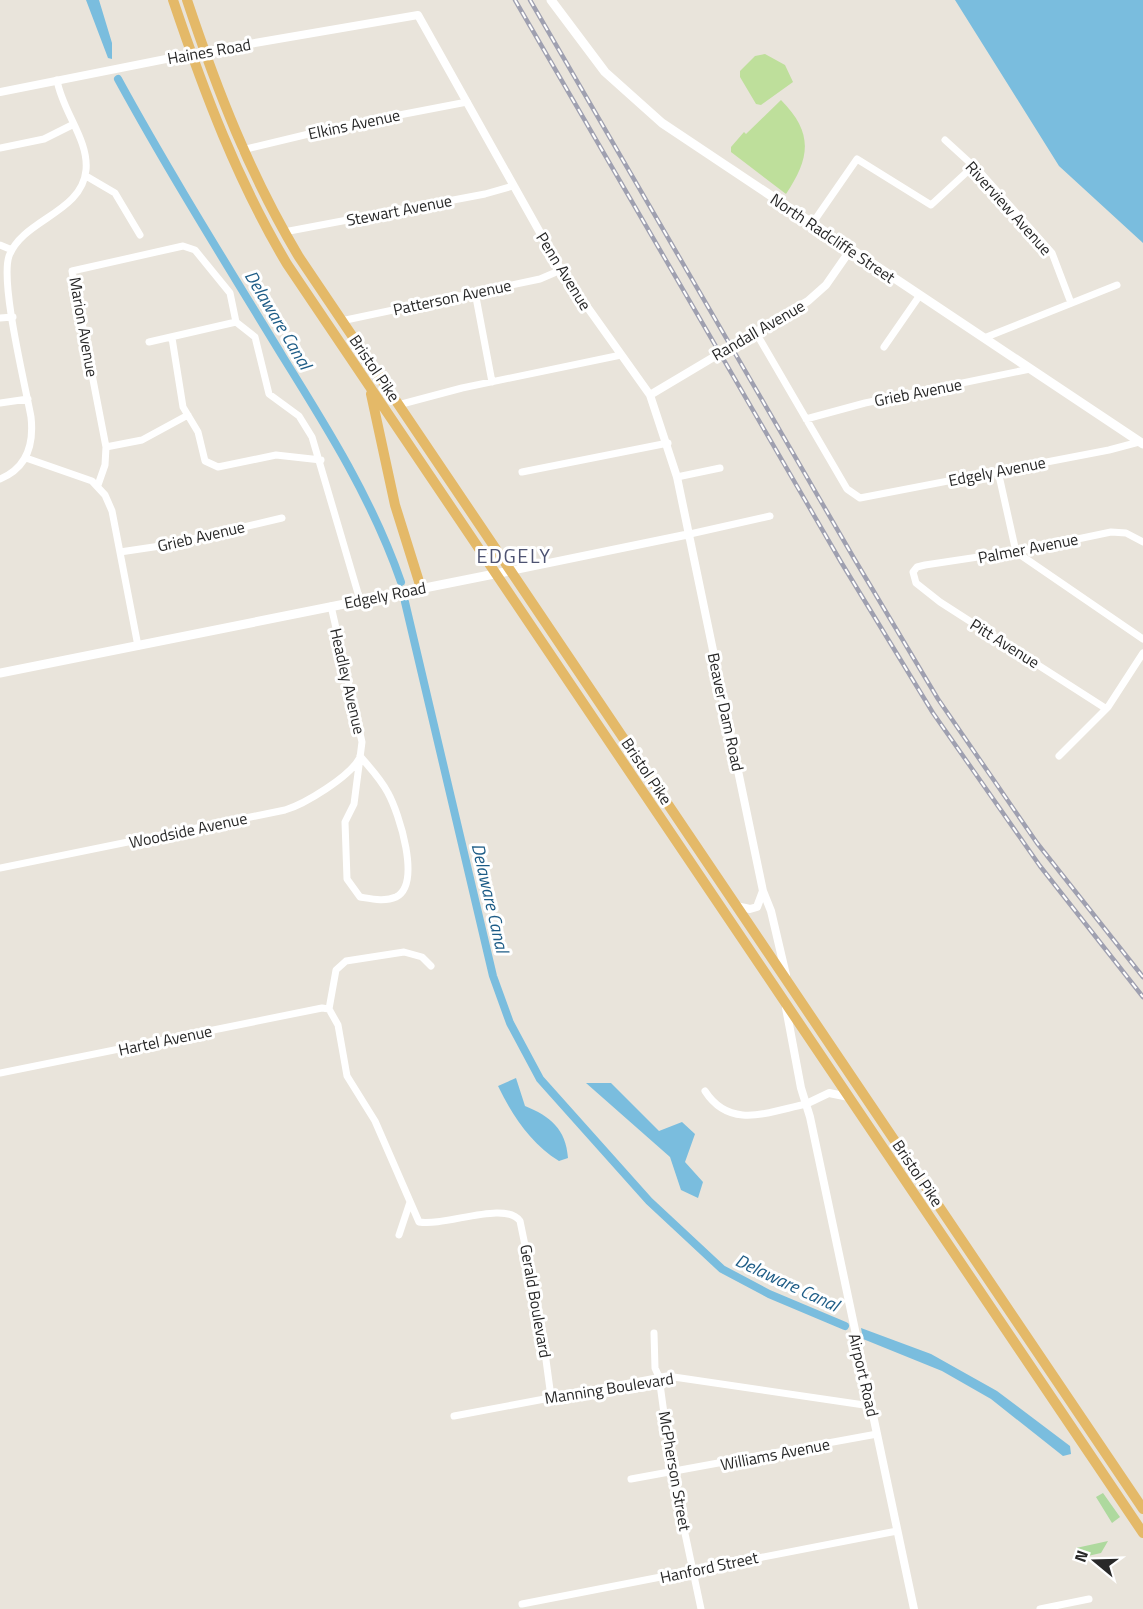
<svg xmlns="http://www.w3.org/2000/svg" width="1143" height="1609" font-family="'Titillium Web',sans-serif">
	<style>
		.green { fill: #aed99e }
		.pitch { fill: #bedf9b }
		.water { fill: #7abdde }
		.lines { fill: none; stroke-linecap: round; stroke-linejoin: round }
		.canal { stroke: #7abdde; stroke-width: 8 }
		.minor { stroke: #fff; stroke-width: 7 }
		.tertiary { stroke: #fff; stroke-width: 8 }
		.secondary { stroke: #fff; stroke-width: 9 }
		.trunk { stroke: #e4b968; stroke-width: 10 }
		.rail-casing { stroke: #9fa0b0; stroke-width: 4.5 }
		.rail { stroke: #fff; stroke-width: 2; stroke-dasharray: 7; stroke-linecap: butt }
		.labels { text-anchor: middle; stroke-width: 6; stroke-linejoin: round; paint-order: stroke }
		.street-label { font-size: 16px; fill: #282828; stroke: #fff }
		.water-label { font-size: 18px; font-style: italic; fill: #1d5c86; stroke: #fff }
		.quarter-label { font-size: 20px; letter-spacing: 1.5px; fill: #4e5372; stroke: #fff }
	</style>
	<rect width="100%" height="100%" fill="#e9e4db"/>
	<!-- green -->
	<path class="green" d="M1103,1493L1120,1517L1112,1523L1096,1497Z
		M1108,1541L1101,1553L1079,1558L1076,1548Z"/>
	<!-- pitch -->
	<path class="pitch" d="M765,54L785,65L793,82L761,105L756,104L740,77V71L755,56Z
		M781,100C814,133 810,158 786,194L731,152V147L744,132L746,134Z"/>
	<!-- water -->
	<path class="water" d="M86,0H99L112,43V59L108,58Z
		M955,0H1143V243L1059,166Z
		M516,1078L525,1106C550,1116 566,1129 568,1158L559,1161C531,1144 512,1115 498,1086Z
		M586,1083H611L659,1131L682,1122L695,1134L685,1162L703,1182L698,1198L681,1190L670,1157Z
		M861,1328L931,1354L997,1391L1070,1446L1071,1454L1063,1456L991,1399L942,1371L863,1339Z"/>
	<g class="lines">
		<!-- canal -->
		<path class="canal" d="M118,79C170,174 227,265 283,357C328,429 373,501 401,582
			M405,602L493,976L510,1023L540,1079L649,1201L722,1269L769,1294L845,1326"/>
		<!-- minor -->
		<path class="minor" d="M945,140L980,172L1052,253L1071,303
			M0,148L44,139L72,125
			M242,150L342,126L467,102
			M86,176L115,193L140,235
			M812,224L857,159L931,205L968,171L977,169
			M284,232L485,194L513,186
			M0,245L12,250
			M475,292L492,382
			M0,318L13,317
			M341,321L540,279L561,270
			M236,322L255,337L269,394L299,416L312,437L360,600
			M755,331L847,489L860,498L1109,450L1139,442
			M172,338L183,407L198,432L205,461L218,467L276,455L321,460
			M984,338L1117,285
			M884,347L920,295
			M0,403L28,399
			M398,405L462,388L621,355
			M806,419L865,403L1030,369
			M106,447L142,440L188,415
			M26,458L92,481L105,495L112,511L138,646
			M998,471L1016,552L1143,639
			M522,472L668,443
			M677,477L720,468
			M0,479C27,468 34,444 31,417C25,384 0,283 9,256C23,219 82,213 86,170C89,140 62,111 57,80
			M98,485L105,465L106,447L72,271L183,246L195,250L230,293L236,322L149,342
			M690,534L770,516
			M120,552L167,545L282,518
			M331,606L362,742L354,804L345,822L347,879L360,897C372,899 385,902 396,897C422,884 399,813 388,793C381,779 370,768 360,756
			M1105,708L940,602L916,583L913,572L917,567L925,565L1025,550L1111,532L1126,533L1143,542
			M1059,756L1108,707L1143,653
			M0,868L285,810C305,804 349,777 359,759
			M329,1009L338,1025L347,1076L375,1121L419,1222C445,1227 505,1200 520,1221L541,1323L551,1397
			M329,1009L336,970L346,961L404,952L422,957L431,966
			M0,1073L322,1008L329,1009
			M705,1091C730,1130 768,1112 806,1104
			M399,1235L410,1202
			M654,1333L655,1368L659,1377L672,1472L701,1609
			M454,1416L667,1376L871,1406
			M631,1479L877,1434
			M522,1604L897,1531
			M1040,1609L1089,1599"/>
		<!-- tertiary -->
		<path class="tertiary" d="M0,92L191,54L418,15L561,270L650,395L677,477L763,891L771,911L786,975
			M650,395L808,301L826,285L851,249
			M510,571L690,534
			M736,906L750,909L757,907L763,891
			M786,1008L801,1088L810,1117L914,1609
			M806,1104L829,1093L849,1097"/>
		<!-- secondary -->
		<path class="secondary" d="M551,0L605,72L662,123L1143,444
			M0,673L510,571"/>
		<!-- trunk -->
		<path class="trunk" d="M173,0C204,92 237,180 287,264L1143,1533
			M187,0C217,90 250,175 299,257L1143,1509
			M371,394L395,505L421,588"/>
		<defs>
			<path id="rail" d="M515,0L841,562L933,713L1040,866L1143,997
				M530,0L855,560L938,699L1037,843L1143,977"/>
		</defs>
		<!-- rail casing -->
		<use href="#rail" class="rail-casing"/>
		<!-- rail -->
		<use href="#rail" class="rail"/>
	</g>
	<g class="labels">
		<!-- street labels -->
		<g class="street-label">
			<text transform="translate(209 51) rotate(-10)" y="6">Haines Road</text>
			<text transform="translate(354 124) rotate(-12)" y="6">Elkins Avenue</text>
			<text transform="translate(1009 208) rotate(48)" y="6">Riverview Avenue</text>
			<text transform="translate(399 210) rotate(-11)" y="6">Stewart Avenue</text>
			<text transform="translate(833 238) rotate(34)" y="6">North Radcliffe Street</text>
			<text transform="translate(564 271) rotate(58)" y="6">Penn Avenue</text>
			<text transform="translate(452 297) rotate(-12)" y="6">Patterson Avenue</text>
			<text transform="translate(84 327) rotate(80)" y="6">Marion Avenue</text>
			<text transform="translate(758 330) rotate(-30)" y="6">Randall Avenue</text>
			<text transform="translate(375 368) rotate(56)" y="6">Bristol Pike</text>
			<text transform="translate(918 392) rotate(-11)" y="6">Grieb Avenue</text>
			<text transform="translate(997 471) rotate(-11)" y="6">Edgely Avenue</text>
			<text transform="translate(201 536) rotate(-13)" y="6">Grieb Avenue</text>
			<text transform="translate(1028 548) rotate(-11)" y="6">Palmer Avenue</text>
			<text transform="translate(385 595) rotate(-11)" y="6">Edgely Road</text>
			<text transform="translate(1005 643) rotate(32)" y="6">Pitt Avenue</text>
			<text transform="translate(348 681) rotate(77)" y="6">Headley Avenue</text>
			<text transform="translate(726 712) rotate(78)" y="6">Beaver Dam Road</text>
			<text transform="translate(647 771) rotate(56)" y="6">Bristol Pike</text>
			<text transform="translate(188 830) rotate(-12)" y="6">Woodside Avenue</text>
			<text transform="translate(165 1040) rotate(-12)" y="6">Hartel Avenue</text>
			<text transform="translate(918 1173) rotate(56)" y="6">Bristol Pike</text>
			<text transform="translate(536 1301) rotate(80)" y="6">Gerald Boulevard</text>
			<text transform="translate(864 1375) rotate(77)" y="6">Airport Road</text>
			<text transform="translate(609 1388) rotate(-9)" y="6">Manning Boulevard</text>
			<text transform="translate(775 1454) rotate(-11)" y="6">Williams Avenue</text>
			<text transform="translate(675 1471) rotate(80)" y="6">McPherson Street</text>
			<text transform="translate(709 1567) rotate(-12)" y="6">Hanford Street</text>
		</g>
		<!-- water labels -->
		<g class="water-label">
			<text transform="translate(278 320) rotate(59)" y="6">Delaware Canal</text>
			<text transform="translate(490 898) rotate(77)" y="6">Delaware Canal</text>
			<text transform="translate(787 1283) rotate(25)" y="6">Delaware Canal</text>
		</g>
		<!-- quarter labels -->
		<g class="quarter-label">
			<text x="514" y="563">EDGELY</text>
		</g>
	</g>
	<!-- north arrow -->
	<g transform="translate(1095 1561) rotate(289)" stroke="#ffffff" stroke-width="4.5" paint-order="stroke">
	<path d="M0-4.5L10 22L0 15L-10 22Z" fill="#282828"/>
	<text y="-9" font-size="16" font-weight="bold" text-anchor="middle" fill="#282828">N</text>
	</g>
</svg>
